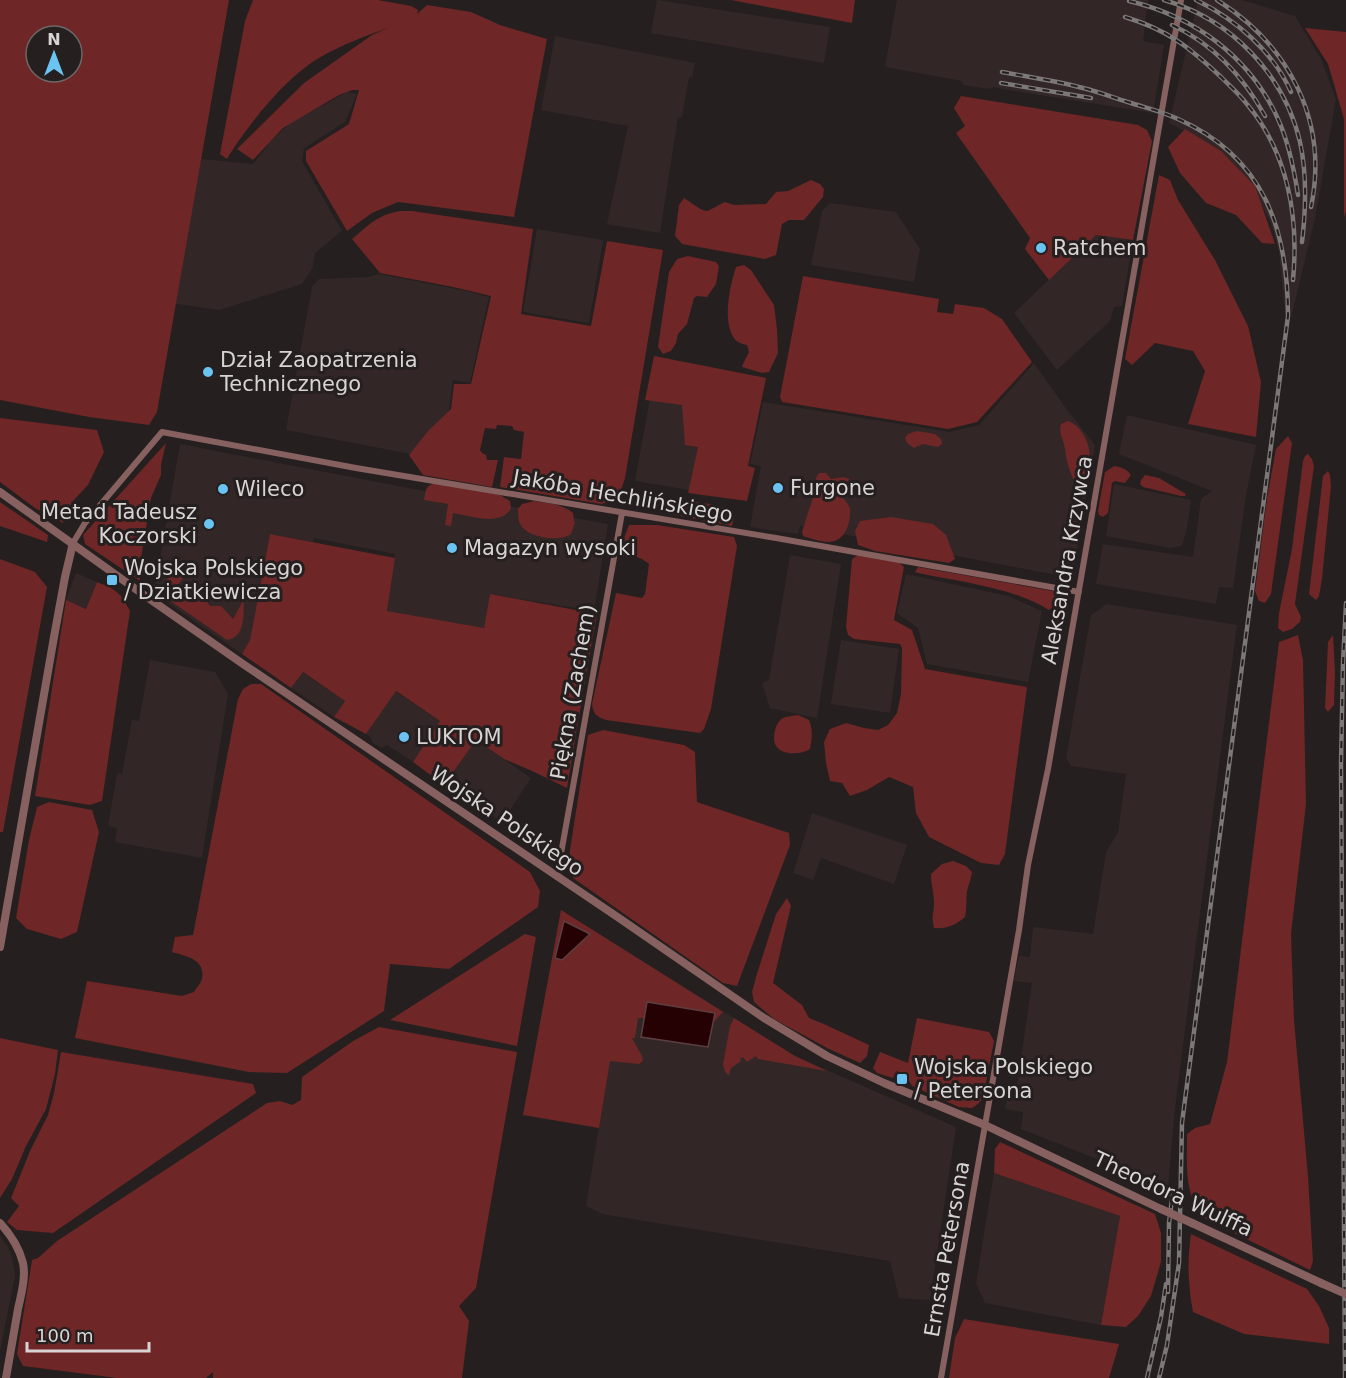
<svg xmlns="http://www.w3.org/2000/svg" width="1346" height="1378" font-family="'DejaVu Sans',sans-serif">
	<style>
		.built { fill: #322726 }
		.green { fill: #6e2626; fill-rule: evenodd }
		.water { fill: #250103; stroke: #5b4042; stroke-width: 1.5 }
		.lines { fill: none; stroke-linecap: round; stroke-linejoin: round }
		.minor { stroke: #86615f; stroke-width: 6 }
		.tertiary { stroke: #86615f; stroke-width: 8 }
		.rail-casing { stroke: #7d7878; stroke-width: 4.5 }
		.rail { stroke: #251f1f; stroke-width: 2; stroke-dasharray: 7; stroke-linecap: butt }
		.tertiary-bridge { stroke: #86615f; stroke-width: 8 }
		.poi-dot { fill: #6ac3f1; stroke: #251f1f; stroke-width: 2 }
		.labels { text-anchor: middle; stroke-width: 6; stroke-linejoin: round; paint-order: stroke }
		.poi-label { font-size: 21px; fill: #d8d4d4; stroke: #251f1f; text-anchor: start }
		.street-label { font-size: 21px; fill: #d8d4d4; stroke: #251f1f }
	</style>
	<rect width="100%" height="100%" fill="#251f1f"/>
	<!-- built -->
	<path class="built" d="M657,0L830,27L824,63L651,33Z
		M897,0H1148L1143,41L1164,45L1153,113L1002,89L994,87L990,89L963,85L962,81L885,67Z
		M1198,0H1242L1295,16L1321,59L1336,99L1315,218L1292,314L1285,312L1279,252L1271,223L1252,187L1200,139L1169,123Z
		M555,36L695,63L692,77H689L682,117H678L660,233L607,224L628,126L541,110Z
		M347,92L357,94L345,122L304,148L302,161L342,231L315,253L313,267L302,284L219,310L171,303L201,159L253,164L271,141L289,124Z
		M830,203L896,212L920,249L914,282L811,265L822,211Z
		M537,229L603,240L589,323L523,312Z
		M1096,235L1133,240L1122,306L1114,307L1110,321L1057,370L1014,313Z
		M379,274L466,291L489,297L470,383L453,380L442,460L286,430L312,287L319,279L368,277Z
		M657,359L738,498L635,481Z
		M1034,363L1065,407L1095,445L1072,578L800,526L798,534L750,527L761,466L750,464L763,402L950,432L979,425Z
		M1127,415L1256,445L1246,495L1233,588L1219,587L1216,604L1096,584L1103,544L1193,557L1201,499L1212,491L1119,454Z
		M180,444L419,490L608,524L594,611L490,594L484,629L387,611L395,554L314,538L313,542L270,534L250,640L242,654L154,593Z
		M1114,484L1191,500L1187,528L1182,546L1170,548L1106,536Z
		M790,555L841,564L817,718L770,708L762,683L769,680Z
		M76,573L97,582L86,609L66,600Z
		M906,574L1008,596L1042,611L1028,682L927,664L918,628L897,613Z
		M1107,604L1237,625L1175,1108L1168,1187L1021,1129L1023,1112L1005,1109L1008,1089L1015,1090L1017,1086L1032,983L1014,981L1019,956L1030,957L1033,927L1093,934L1106,852L1118,832L1126,774L1071,766L1066,758L1091,615Z
		M841,640L899,649L890,713L831,704Z
		M150,660L215,672L228,694L202,858L115,842L117,828L108,826L117,773L122,774L132,720L139,721Z
		M302,672L345,701L334,717L291,688Z
		M395,691L440,721L413,762L387,745L381,748L372,742L371,738L366,734Z
		M476,740L531,778L502,822L444,785Z
		M812,813L907,845L894,884L821,858L813,880L793,873Z
		M561,910L795,1056L956,1127L930,1300L899,1298L890,1261L602,1214L586,1206L611,1053L536,1044Z
		M994,1173L1120,1216L1101,1325L985,1303L976,1283Z
		M0,1236L8,1247L12,1257L15,1276L0,1351Z"/>
	<!-- green -->
	<path class="green" d="M0,0H229L157,412L149,425L89,417L0,400ZM36,36H72V72H36Z
		M253,0H378L411,6L418,10L417,14L427,5L471,12L500,25L547,39L514,217L398,202L372,213L347,231L306,161V151L349,124L359,90H352L339,95L283,128L253,160L237,149L304,83L372,35L390,27C366,36 341,45 319,58C285,78 247,126 227,159L220,154L245,21Z
		M731,0H855L852,23Z
		M1305,28L1346,32V211L1344,218V119L1328,64Z
		M961,96L1138,125L1147,130L1152,141L1133,240L1096,235L1049,280L1025,249L1030,238L956,133L965,126L954,108Z
		M1185,129L1221,151L1255,186L1275,244L1262,243L1236,215L1206,203L1180,173L1168,147Z
		M1159,175L1170,180L1178,200L1215,260L1248,326L1261,382L1256,437L1188,424L1205,371L1193,351L1155,343L1132,365L1125,359Z
		M811,180L820,184L824,189L823,197L804,220H789L782,224L776,255L765,259L682,244L675,236L679,205L684,198C689,201 702,211 706,211C709,211 720,204 725,202L734,205L766,204L776,192L788,191Z
		M400,211H412L533,229L521,314L591,326L607,241L663,250L625,478C620,494 618,500 601,504L500,487L504,457L521,459L524,432L514,430L512,426L497,425L496,429L485,428L480,450L482,453L486,455L487,460H498L492,487L423,475L409,455L428,431L451,409L454,384H471L491,296L453,287L380,273L352,239C369,225 377,215 400,211Z
		M688,256L716,262L719,266L716,284L707,297L697,296L694,298L687,324L678,334L676,343L671,351L663,354L658,347L669,272L677,259Z
		M744,265L751,270L774,305L777,329L778,353L769,372L762,373L742,367L743,364L749,352L747,345C746,345 740,343 738,342C720,328 730,285 736,267Z
		M803,276L939,299L937,312L953,314L955,304L984,308L1002,319L1032,362L977,422L948,429L782,402L780,397Z
		M654,356L766,378L748,466L755,468L747,501L688,493L698,447L685,445L682,405L645,400Z
		M0,418L97,430L104,452L88,485L73,501L63,523L35,508L0,482Z
		M1068,421C1089,428 1099,467 1079,481L1073,479C1069,469 1066,460 1065,449C1064,440 1058,434 1061,424Z
		M917,431L935,434L941,439L942,444L938,447L923,444L914,448L907,443L905,438L908,434Z
		M1288,436L1292,443L1271,594L1265,603L1259,601L1255,591L1267,498L1276,449Z
		M166,443L161,465V475L151,498L140,564V581L85,544L83,535Z
		M1308,454L1312,459L1314,466L1295,604L1301,617L1300,622L1292,629L1283,632L1278,628L1279,613L1292,549L1303,461L1305,456Z
		M1114,466C1121,467 1127,469 1131,475L1125,483L1115,481L1112,483L1108,513L1103,517L1099,515L1098,511L1105,472Z
		M1328,471L1330,475L1331,486L1322,579L1319,596L1316,600L1309,594L1323,476Z
		M819,473H826L831,479L844,477L849,479L851,484L842,497C845,500 849,504 850,509C851,519 847,535 837,540C828,545 812,539 803,536L802,532L814,494L817,489L816,478Z
		M1145,475L1159,478L1186,494L1185,496H1181L1143,487L1140,484L1141,480Z
		M437,483L500,495L510,501L511,508C502,527 471,516 453,513L451,526L445,525L448,504L424,500C426,490 425,485 437,483Z
		M534,501C547,503 563,504 573,513L574,521L575,522L571,534C560,542 531,538 522,527C518,522 518,515 518,509L522,504Z
		M0,502L48,535L47,542L0,526Z
		M697,502C709,504 728,505 734,518L732,526L675,515L663,511L662,508L668,506H685Z
		M891,517L933,524L946,535L955,559L949,563L875,551L858,545L855,531L860,521Z
		M629,525H657L734,537L737,546L711,709L704,729L700,733L606,720C597,717 593,714 592,704L616,593L642,598L645,594L649,564C641,556 631,558 623,548L624,538Z
		M270,534L395,558L387,611L484,628L490,594L597,614L583,692L567,788L532,771L504,759L476,740L444,785L413,762L440,721L396,691L366,734L334,717L345,701L303,672L291,688L242,654L250,640Z
		M858,555L899,562L904,567L894,620L912,630L925,669L1027,687L1005,854L999,865L981,863L929,837L916,813L913,787L889,777L867,790L850,796L842,783L830,781L826,763L824,742L830,729L846,723L864,728L878,730L888,725L897,713L901,694L902,648L900,644L854,639L848,635L846,627L852,559Z
		M0,559L35,572L47,587L3,832H0Z
		M918,567L1053,591L1057,594L1059,597L1053,607L1049,610C1012,587 960,582 918,573L915,572Z
		M171,573L183,578L175,589L182,592L189,586L192,597L200,592L210,606H221L233,619L244,599C243,614 246,637 227,640L159,593Z
		M97,582C117,590 120,592 130,611L102,801L90,805L35,796L66,600L86,609Z
		M1298,635L1303,660L1306,804L1291,934L1294,1020L1308,1176L1313,1261L1310,1270L1207,1220C1183,1198 1187,1164 1187,1134L1195,1128L1210,1124L1227,1062L1279,642Z
		M1333,635L1335,672L1334,705L1328,712L1325,708L1328,642Z
		M251,684H261L530,872L540,891L538,907L449,969L390,964L384,1011L287,1073L249,1072L75,1038L87,981L182,996L194,992C196,988 201,983 202,979C206,959 185,956 172,952L175,937L193,935L238,699L243,689Z
		M798,715L809,720C813,730 812,739 810,749C801,755 780,756 775,744C772,737 776,721 783,718C788,716 793,716 798,715Z
		M603,730L684,745L695,752L697,802L789,833L790,845L737,986L723,983L573,878L567,869L588,735Z
		M49,802L92,810L99,832L77,932L61,939L27,929L16,918L29,840L37,807Z
		M953,861L966,866L972,872C971,879 969,884 967,891C966,899 967,908 965,917C956,925 947,929 934,928C931,915 934,914 934,903C934,894 931,885 931,874L942,864Z
		M787,898L791,906L773,983L802,1005L809,1018C830,1026 849,1036 869,1045L867,1056L860,1063L827,1048L774,1019L754,1002L752,992L756,977L776,914Z
		M561,910L723,1012L713,1023L715,1013L647,1002L644,1018H638L635,1038H632L642,1056L643,1061L639,1064L610,1061L599,1128L523,1115Z
		M525,934L536,937L517,1046L390,1020Z
		M734,1018L795,1056L827,1071L758,1059L756,1056L747,1062L743,1057L740,1059L741,1061L731,1068L729,1075C725,1073 724,1069 723,1064L730,1026Z
		M917,1018L989,1032L994,1041L983,1098L978,1104L972,1108L959,1107L912,1086L905,1074L896,1071L893,1078L877,1073L873,1068L880,1052L908,1063Z
		M379,1027L517,1052L476,1288L459,1306L469,1321L462,1378H213V1372L206,1378H117L23,1366L17,1354L32,1260L38,1258L57,1241L267,1103L280,1101L292,1105L301,1100L302,1077L353,1041Z
		M0,1038L58,1050L55,1074L46,1109L26,1146L12,1179L0,1198Z
		M61,1052L253,1084L256,1093L53,1233L17,1230L7,1222L19,1206L11,1198L30,1151L48,1115L54,1093Z
		M1000,1142L1155,1214L1161,1233V1262L1151,1296L1138,1316L1126,1327L1101,1325L1120,1216L994,1173L995,1149Z
		M1191,1234L1307,1289L1319,1306L1329,1328V1344L1244,1334L1193,1312C1188,1286 1187,1260 1191,1234Z
		M964,1319L1119,1344L1109,1378H949L955,1338Z"/>
	<!-- water -->
	<path class="water" d="M564,921L590,934L562,960L555,958Z
		M647,1002L715,1013L708,1047L641,1037Z"/>
	<g class="lines">
		<!-- minor -->
		<path class="minor" d="M73,543L85,523L162,432L356,468L776,538L1079,592
			M557,876L622,513
			M941,1378L1019,930L1028,865L1048,769L1181,0"/>
		<!-- tertiary -->
		<path class="tertiary" d="M0,492L144,595L243,664L619,918L764,1018L827,1056L884,1083L985,1125L1161,1209
			M0,947L54,637L65,577L73,543
			M0,1223C11,1235 19,1247 23,1263C26,1278 21,1295 18,1309C14,1332 10,1355 6,1378
			M1192,1223L1321,1283"/>
		<defs>
			<path id="rail" d="M1164,0C1231,19 1284,74 1300,142C1307,174 1306,209 1302,242
				M1196,0C1235,19 1273,51 1291,92
				M1217,0C1289,45 1329,121 1311,207
				M1129,1C1194,16 1250,57 1278,119C1289,143 1294,169 1298,195
				M1125,17C1168,30 1189,47 1221,77C1230,86 1239,94 1246,103C1288,152 1299,217 1293,280
				M1172,25C1213,44 1243,76 1265,116
				M1002,72C1029,77 1057,81 1083,88C1099,92 1115,98 1131,103C1147,108 1163,112 1178,119C1264,157 1288,229 1288,316L1182,1123L1179,1263L1167,1345L1159,1378
				M1001,83L1091,98
				M1168,1292L1169,1223L1173,1191
				M1147,1378L1161,1317L1166,1284
				M1345,1378L1341,764L1343,663L1346,603"/>
		</defs>
		<!-- rail casing -->
		<use href="#rail" class="rail-casing"/>
		<!-- rail -->
		<use href="#rail" class="rail"/>
		<!-- tertiary-bridge -->
		<path class="tertiary-bridge" d="M1161,1209L1192,1223
			M1321,1283L1346,1294"/>
	</g>
	<!-- markers -->
	<g class="poi-dot">
		<circle cx="1041" cy="248" r="6"/>
		<circle cx="208" cy="372" r="6"/>
		<circle cx="778" cy="488" r="6"/>
		<circle cx="223" cy="489" r="6"/>
		<circle cx="209" cy="524" r="6"/>
		<circle cx="452" cy="548" r="6"/>
		<rect x="106" y="574" width="12" height="12" rx="3"/>
		<circle cx="404" cy="737" r="6"/>
		<rect x="896" y="1073" width="12" height="12" rx="3"/>
	</g>
	<g class="labels">
		<!-- poi labels -->
		<g class="poi-label">
			<text x="1053" y="255">Ratchem</text>
			<text x="220" y="367">Dział Zaopatrzenia<tspan x="220" dy="24">Technicznego</tspan></text>
			<text x="790" y="495">Furgone</text>
			<text x="235" y="496">Wileco</text>
			<text x="197" y="519" text-anchor="end">Metad Tadeusz<tspan x="197" dy="24">Koczorski</tspan></text>
			<text x="464" y="555">Magazyn wysoki</text>
			<text x="124" y="575">Wojska Polskiego<tspan x="124" dy="24">/ Dziatkiewicza</tspan></text>
			<text x="416" y="744">LUKTOM</text>
			<text x="914" y="1074">Wojska Polskiego<tspan x="914" dy="24">/ Petersona</tspan></text>
		</g>
		<!-- street labels -->
		<g class="street-label">
			<text transform="translate(623 496) rotate(10)" y="7">Jakóba Hechlińskiego</text>
			<text transform="translate(1067 560) rotate(-80)" y="7">Aleksandra Krzywca</text>
			<text transform="translate(573 692) rotate(-80)" y="7">Piękna (Zachem)</text>
			<text transform="translate(507 821) rotate(34)" y="7">Wojska Polskiego</text>
			<text transform="translate(1173 1194) rotate(25)" y="7">Theodora Wulffa</text>
			<text transform="translate(947 1249) rotate(-80)" y="7">Ernsta Petersona</text>
		</g>
	</g>
	<!-- north arrow -->
	<g transform="translate(54 54)"><circle r="28" fill="#251f1f" stroke="#6d6767" stroke-width="1.5"/>
	<path d="M0-4.5L10 22L0 15L-10 22Z" fill="#6ac3f1"/>
	<text y="-9" font-size="16" font-weight="bold" text-anchor="middle" fill="#d8d4d4">N</text>
	</g>
	<!-- scale -->
	<path d="M27 1342v9h122v-9" fill="none" stroke="#d8d4d4" stroke-width="3"/>
	<text x="36" y="1342" font-size="18" fill="#d8d4d4" stroke="#251f1f" stroke-width="4.5" paint-order="stroke">100 m</text>
</svg>
